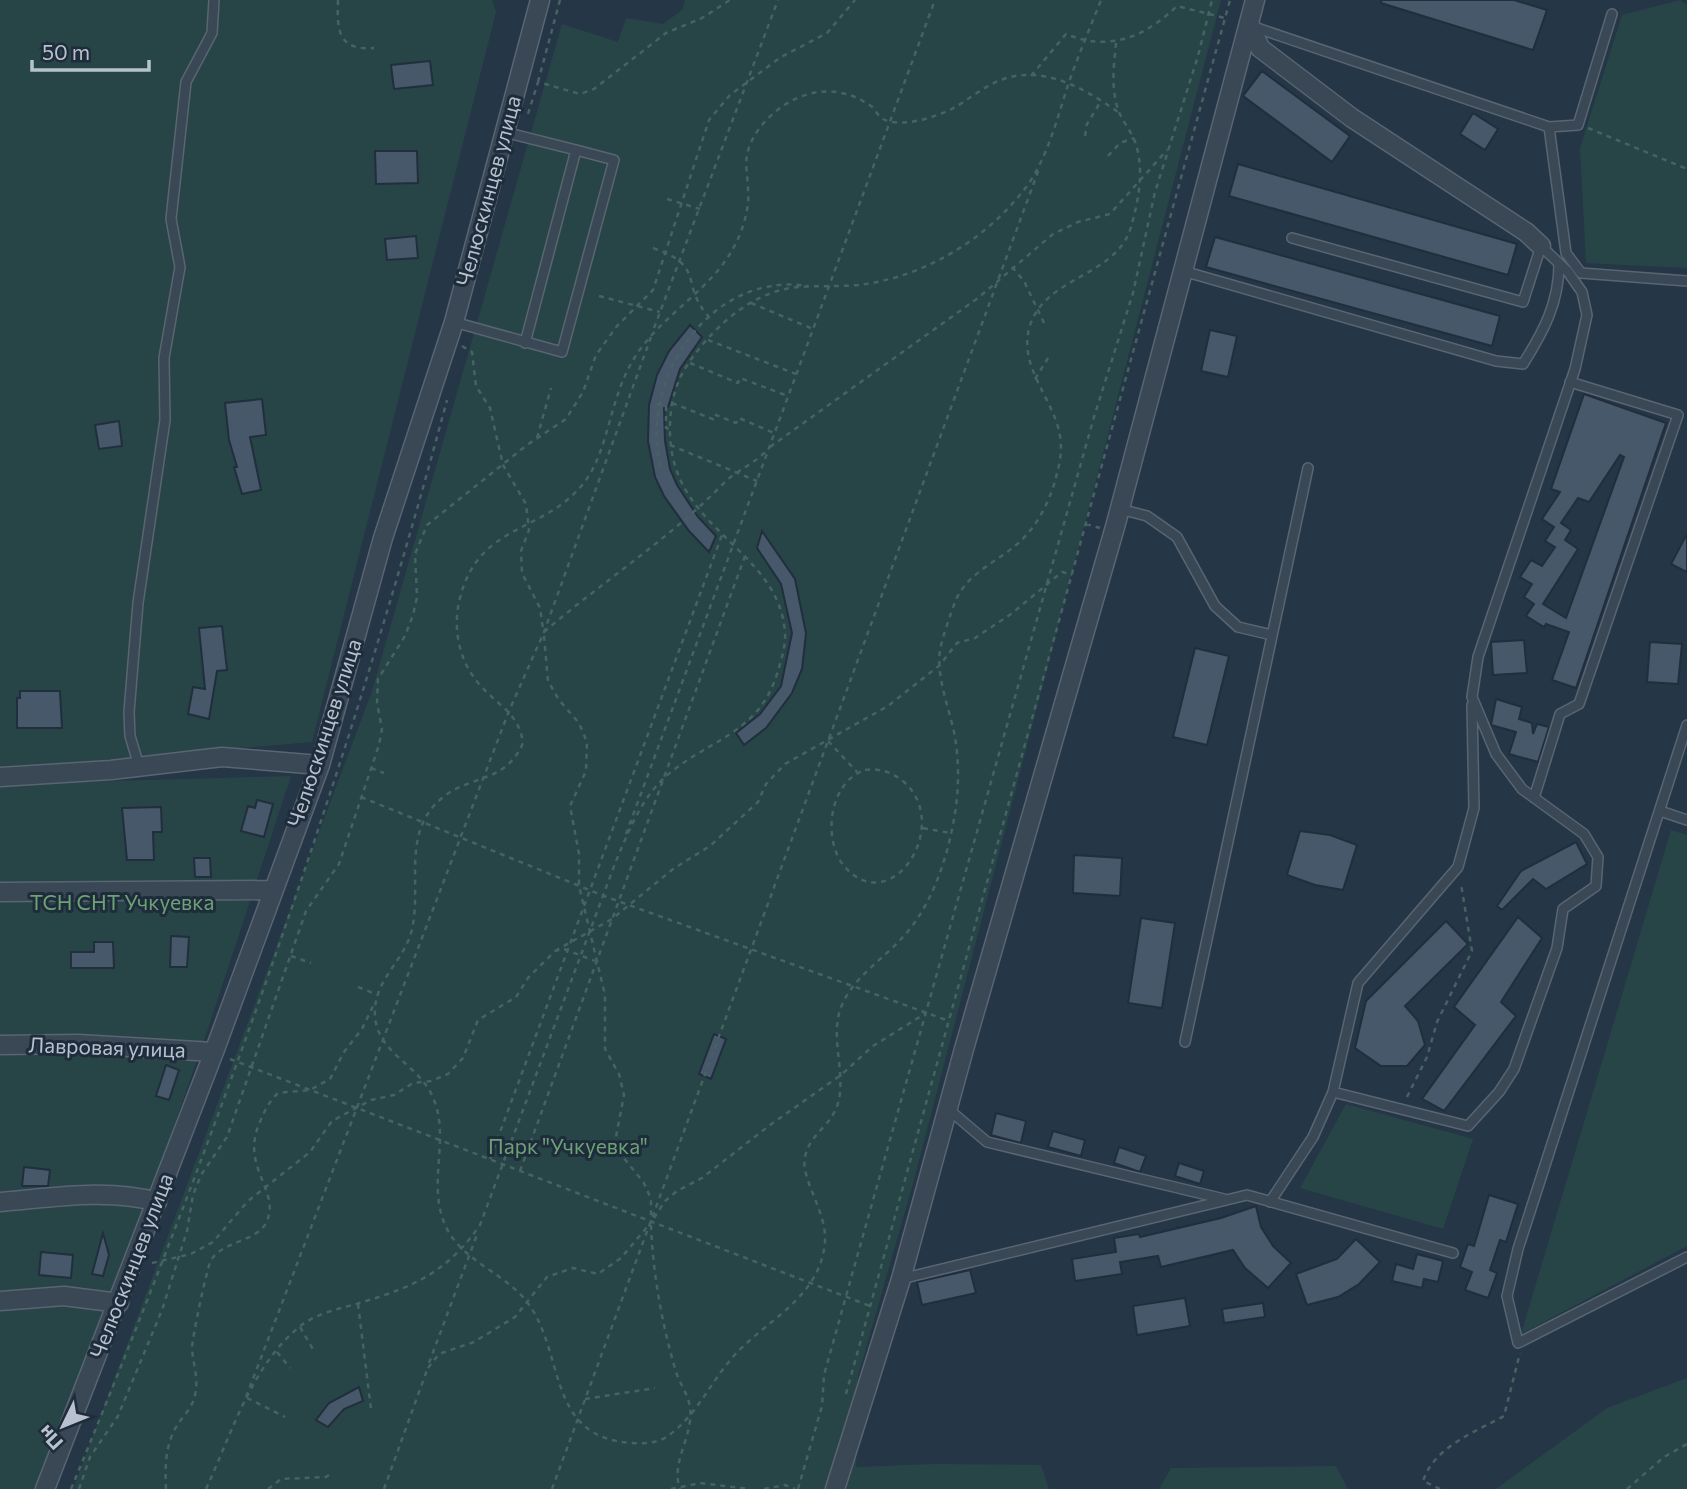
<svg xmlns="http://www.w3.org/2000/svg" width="1687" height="1489" font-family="Commissioner,sans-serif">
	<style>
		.green { fill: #274547 }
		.building { fill: #47586a; stroke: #212e3d; stroke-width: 2; fill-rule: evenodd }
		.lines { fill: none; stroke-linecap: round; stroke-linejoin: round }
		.service-casing { stroke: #596572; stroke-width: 12 }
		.minor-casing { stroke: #596572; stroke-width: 21 }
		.path { stroke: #466262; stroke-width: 2.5; stroke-dasharray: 5 5; stroke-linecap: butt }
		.service { stroke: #3a4755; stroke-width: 9 }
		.minor { stroke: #3a4755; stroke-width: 18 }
		.labels { text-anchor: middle; stroke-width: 6; stroke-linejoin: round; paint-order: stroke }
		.street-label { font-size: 21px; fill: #b8c2ce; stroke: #1f2c3b }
		.park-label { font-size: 21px; fill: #6da176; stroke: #1f2c3b }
	</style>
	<rect width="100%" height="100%" fill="#253646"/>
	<!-- green -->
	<path class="green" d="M0,0H492L496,12L312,742L0,769Z
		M685,0H1221L914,1180L858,1376L856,1467L936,1464L1041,1465L1049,1489H73L372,691L562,24L618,42L626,18L663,24L682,10Z
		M1680,0L1687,5V268L1586,263L1580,148L1622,15Z
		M291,776L208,1029L114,1297H0V784Z
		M1671,830L1687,835V1246L1521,1334Z
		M1346,1104L1473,1139L1443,1229L1300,1188Z
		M81,1300L110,1310L39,1489H0V1306Z
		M1687,1378V1489H1496L1607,1408Z
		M1336,1466L1348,1489H1159L1171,1468Z"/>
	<!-- building -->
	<path class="building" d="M1381,0H1514L1547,10L1533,50L1381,3Z
		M430,61L433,85L394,89L391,65Z
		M1262,71L1350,136L1332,162L1243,96Z
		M1473,113L1498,129L1485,150L1460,134Z
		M375,151H417L418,183L376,184Z
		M1238,164L1517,244L1508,275L1229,196Z
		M416,236L418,258L387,260L385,239Z
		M1215,237L1500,316L1492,346L1206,267Z
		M690,325L702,337L680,369L668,407L664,408L665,441L670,469L677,485L698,517L716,536L709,552L689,531L664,496L655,477L648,441L649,405L657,375L669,351Z
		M1210,330L1237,336L1228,377L1201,371Z
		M1584,394L1666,423L1576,688L1552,680L1569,632L1546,624L1544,627L1526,616L1534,604L1524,597L1532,584L1520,577L1531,560L1542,566L1555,547L1545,541L1554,527L1542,519L1560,492L1551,489ZM1620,455L1624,457L1566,618L1543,604L1578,549L1565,540L1571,530L1561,523L1578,498L1589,502Z
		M262,399L266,435L250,437L261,490L242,494L234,467H237L229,440L225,403Z
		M119,421L122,446L99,449L95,425Z
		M762,531L795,579L806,633L802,669L792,693L766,728L744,745L736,733L760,714L781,686L792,633L781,584L757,548Z
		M1687,534V572L1671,564Z
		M222,626L227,670L217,671L209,719L188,714L193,687L205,689L199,628Z
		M1524,640L1527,673L1493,675L1491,642Z
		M1650,642L1682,644L1678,684L1647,682Z
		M1195,648L1229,656L1207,745L1173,737Z
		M20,691H60L62,728H17V698H20Z
		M1496,699L1522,707L1519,719L1532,723L1533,734L1537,724L1549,727L1538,762L1509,754L1516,732L1491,725Z
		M257,800L273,804L264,837L241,831L248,806L255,808Z
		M161,807L162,832H153L154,860H127L122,808Z
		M1300,831L1330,835L1357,845L1343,890L1315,885L1287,875Z
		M1576,842L1587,864L1546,889L1533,879L1502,910L1497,906L1521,871Z
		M1074,855L1122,858L1120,896L1073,893Z
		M194,858H210L211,877H195Z
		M1518,917L1542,938L1501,1002L1516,1016L1444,1111L1422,1099L1475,1025L1454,1007Z
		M1141,918L1175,923L1162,1008L1128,1003Z
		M1446,921L1468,944L1405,1006L1418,1021L1425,1045L1407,1066H1381L1355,1048L1366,1001Z
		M171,936L189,937L187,967H170Z
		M94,942H113L114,968H71V952H94Z
		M714,1034L726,1039L711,1079L699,1074Z
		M166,1065L179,1070L169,1100L156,1096Z
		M996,1113L1026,1121L1021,1143L991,1135Z
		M1053,1131L1085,1140L1081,1156L1048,1147Z
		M1119,1147L1146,1156L1140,1172L1114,1163Z
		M1179,1163L1204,1171L1200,1184L1175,1176Z
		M24,1167L50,1170L48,1186H22Z
		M1489,1195L1518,1204L1506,1242L1500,1240L1490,1270L1497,1273L1488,1298L1465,1290L1472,1272L1460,1267L1468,1244L1474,1246Z
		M1256,1206L1261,1227L1273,1246L1291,1263L1268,1288L1245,1268L1233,1250L1161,1267L1158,1256L1120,1262L1122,1274L1075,1281L1072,1259L1116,1252L1114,1238L1139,1234L1140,1237L1221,1218Z
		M103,1233L109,1255L103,1276L92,1274Z
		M1356,1239L1380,1262L1359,1284L1338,1297L1307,1305L1296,1274L1337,1259Z
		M41,1252L73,1255L71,1278L39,1275Z
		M1417,1254L1443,1261L1438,1282L1424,1279L1422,1288L1392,1281L1396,1264L1413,1269Z
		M970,1270L976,1293L922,1305L917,1282Z
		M1185,1298L1190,1326L1137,1335L1133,1306Z
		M1263,1303L1265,1317L1224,1323L1222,1309Z
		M359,1387L363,1401L344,1409L328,1427L316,1420L329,1403Z"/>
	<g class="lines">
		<defs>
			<path id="service" d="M1251,26L1549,127L1578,125L1612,14
				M1549,127L1566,253L1581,273L1687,281
				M504,132L576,150
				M1183,271L1496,361L1523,364C1544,331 1559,302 1559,264
				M454,322L562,352L614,160L576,150L525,343
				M1120,509L1147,516L1177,537L1215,606L1238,627L1272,635
				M1687,725L1518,1249L1507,1296L1518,1343L1687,1257
				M139,766L130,736L129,712L138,603L165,420L164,358L180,267L171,219L186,82L212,33L214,0
				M1534,798L1560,714L1579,704L1678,415L1570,382
				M1660,811L1687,820
				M1185,1042L1308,468
				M1333,1092L1358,983L1458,867L1474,808L1472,705
				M947,1108L987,1142L1224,1199
				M1270,1202L1313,1137L1333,1092L1468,1126L1499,1092L1514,1069L1557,948L1563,909L1596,886L1598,857L1584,834L1522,789L1496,754L1472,697L1478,657L1575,369L1587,315L1582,292L1568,272L1541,246L1523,302L1292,238
				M901,1279L1247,1195L1453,1253"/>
			<path id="minor" d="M1250,25L1260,48L1352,118L1526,232L1541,246
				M0,777L111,770L222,757L320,765
				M0,892L271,890
				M0,1045L78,1044L214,1052
				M0,1202C50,1198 108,1188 157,1202
				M0,1301L64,1296L119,1303
				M45,1489L214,1052L320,765L383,538L454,322L540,0
				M835,1489L901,1279L964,1049L1115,527L1255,0"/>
		</defs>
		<!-- service casing -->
		<use href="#service" class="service-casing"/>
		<!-- minor casing -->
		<use href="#minor" class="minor-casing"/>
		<!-- path -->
		<path class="path" d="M338,0C337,29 337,51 374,48
			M1116,43C1114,64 1111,85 1117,106C1120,118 1129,128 1134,139C1145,167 1139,199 1131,227C1117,275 1051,276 1032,320C1015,360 1048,392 1058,427C1063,444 1061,460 1056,477C1052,495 1040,520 1028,533C1006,560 969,568 955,602C950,616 943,635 940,650C936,678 950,710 955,737C959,761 959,789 955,813C948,857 932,907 901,939C882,960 853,978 842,1005C830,1033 843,1063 840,1092C838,1124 810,1131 805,1157C800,1179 827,1211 825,1242C820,1299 765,1320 732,1358C710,1383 697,1415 668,1436C658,1443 645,1444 632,1443C545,1438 566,1352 527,1302C504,1272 461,1261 445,1225C427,1182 450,1140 434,1100C420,1062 372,1054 375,1008C377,978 406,958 412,929C422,884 401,832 442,798C471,774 505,784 523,743C519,713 498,706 480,685C459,662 452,628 460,598C479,521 547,534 586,480C608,450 610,399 632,362C658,316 711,292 735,245C743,229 750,208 748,189C748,178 745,166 747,155C752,129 777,106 800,97C824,87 850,91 871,106C875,109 878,116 883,119C898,127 925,120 940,114C958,108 973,94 990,85C1035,60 1081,86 1118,112
			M1031,76L1066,34C1109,52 1145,37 1177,6L1225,18
			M538,82L560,0
			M528,114L538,82L580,94L594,89L666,33L702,18L730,0
			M1588,128L1687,169
			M1085,136L1087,124L1101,101
			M1108,156L1120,143L1134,138
			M667,199L700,209
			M653,248C708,267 678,284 710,318
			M1012,267L1024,281L1045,325
			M599,296L660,312
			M751,303L813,329
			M654,328L778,0
			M708,340L796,374
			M462,346L472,352L476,386L490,408L503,465L526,504L529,530L521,551L522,573L540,608L543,629
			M690,363L738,383L740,378L788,396
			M1035,379L1048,358
			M672,403L715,420L716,415L736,423L739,418L774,433
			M657,404L666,405V428L670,429
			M537,438L551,388
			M670,445L757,481
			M770,447L978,298L1053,234L1078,222L1110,214L1167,150
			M660,466C640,377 711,271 808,286
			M1086,524L1100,528
			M544,632C602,582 669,539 723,484C735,471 753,465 766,451
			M544,636L548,681L559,700L579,723L587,742L586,771L570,806L579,854V886L605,995V1049L619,1074L624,1095L615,1142L619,1152L644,1183L651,1199V1218
			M828,741L857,772
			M371,768L384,773
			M865,770C880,768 892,772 904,782C953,825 891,921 844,866C822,839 829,782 865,770Z
			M361,797L604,896L949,1021
			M923,828L950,833
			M626,834L935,0
			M555,951L612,919L673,869L710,846L758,802L766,784L785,764L888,706L940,665L957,643L975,638L1011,614L1062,572L1072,575
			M291,956L311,963
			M358,987L378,995
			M230,1059L870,1306
			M1407,1097L1427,1057L1437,1022L1472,951L1461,884
			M490,1159L722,535
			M520,1171L745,556
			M654,1218L665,1201L677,1191L702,1178L770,1125L841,1075L873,1046L926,1013
			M651,1225C653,1275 662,1324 676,1372C680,1384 688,1394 690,1407C694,1436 670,1462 680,1489
			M152,1263L191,1254L213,1242L248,1201L310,1152L332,1121L371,1100L394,1095L413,1083L431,1081L448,1074L463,1058L478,1020L516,997L528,978L555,951L564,949L595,961
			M358,1304L371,1409
			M300,1327L314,1351
			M277,1352L290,1368
			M429,1363L478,1232
			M428,1368L439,1354L474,1342L515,1317L547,1277L573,1268L598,1274L621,1258L648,1226
			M846,1394L1230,0
			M246,1397L509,711L544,632L651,337
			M247,1398L285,1417
			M585,1399L655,1388
			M71,1489C218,1134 348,771 447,400
			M79,1489L90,1457L118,1416L162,1310L187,1231L193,1195L201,1175L227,1137L306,911L339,864L379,745L382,729L377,703L378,679L405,636L413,615L417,597L415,554L427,525L527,445L566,419L583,392L596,355L617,326L653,290L709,120L730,95L781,57L827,33L855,0
			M166,1489C165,1470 165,1449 174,1431C180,1418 192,1410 195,1395C199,1378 193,1365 192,1348C192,1339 207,1267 211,1260C224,1240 258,1242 267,1221C280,1190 241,1168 259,1124C264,1112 269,1101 278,1093L310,1090L330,1079L344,1052L362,1029L374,1004
			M206,1489C232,1433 252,1363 303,1324C320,1312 343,1308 363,1302C416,1286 448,1271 480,1225L616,861C628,833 639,804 660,782C702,740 757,738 777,674C781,660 786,647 785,632C778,546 668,530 670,428C670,405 675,383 688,364C712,328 753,290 799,287C825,285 851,288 877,282C936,270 991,234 1027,186C1048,156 1057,119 1068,85C1078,56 1090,28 1101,0
			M268,1489L281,1479L326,1477L332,1473
			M384,1489L427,1370
			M552,1489L1039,169
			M671,1489L700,1483L750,1489
			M764,1489L785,1485L795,1489
			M798,1489L822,1406L824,1375L862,1239L1094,417L1133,293L1155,192L1198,56L1212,0
			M1440,1489L1423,1481C1434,1447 1475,1432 1504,1416L1520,1353
			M1627,1489L1664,1457L1687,1444"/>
		<!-- service -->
		<use href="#service" class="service"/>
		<!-- minor -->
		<use href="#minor" class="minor"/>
	</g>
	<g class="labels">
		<!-- street labels -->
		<g class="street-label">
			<text transform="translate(489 191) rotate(-75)" y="7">Челюскинцев улица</text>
			<text transform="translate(325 733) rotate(-72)" y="7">Челюскинцев улица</text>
			<text transform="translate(107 1048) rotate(2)" y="7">Лавровая улица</text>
			<text transform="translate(132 1266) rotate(-69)" y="7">Челюскинцев улица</text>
		</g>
		<!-- park labels -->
		<g class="park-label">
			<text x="122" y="910">ТСН СНТ Учкуевка</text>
			<text x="568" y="1154">Парк "Учкуевка"</text>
		</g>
	</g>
	<!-- north arrow -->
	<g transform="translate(63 1426) rotate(227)" stroke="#1f2c3b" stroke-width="5" paint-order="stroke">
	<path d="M0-5L12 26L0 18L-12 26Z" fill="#b8c2ce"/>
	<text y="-10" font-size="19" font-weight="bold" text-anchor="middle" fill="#b8c2ce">Пн</text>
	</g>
	<!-- scale -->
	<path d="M32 60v10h117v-10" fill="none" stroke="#b8c2ce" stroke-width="3.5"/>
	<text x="42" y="60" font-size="21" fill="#b8c2ce" stroke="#1f2c3b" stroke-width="5" paint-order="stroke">50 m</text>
</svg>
